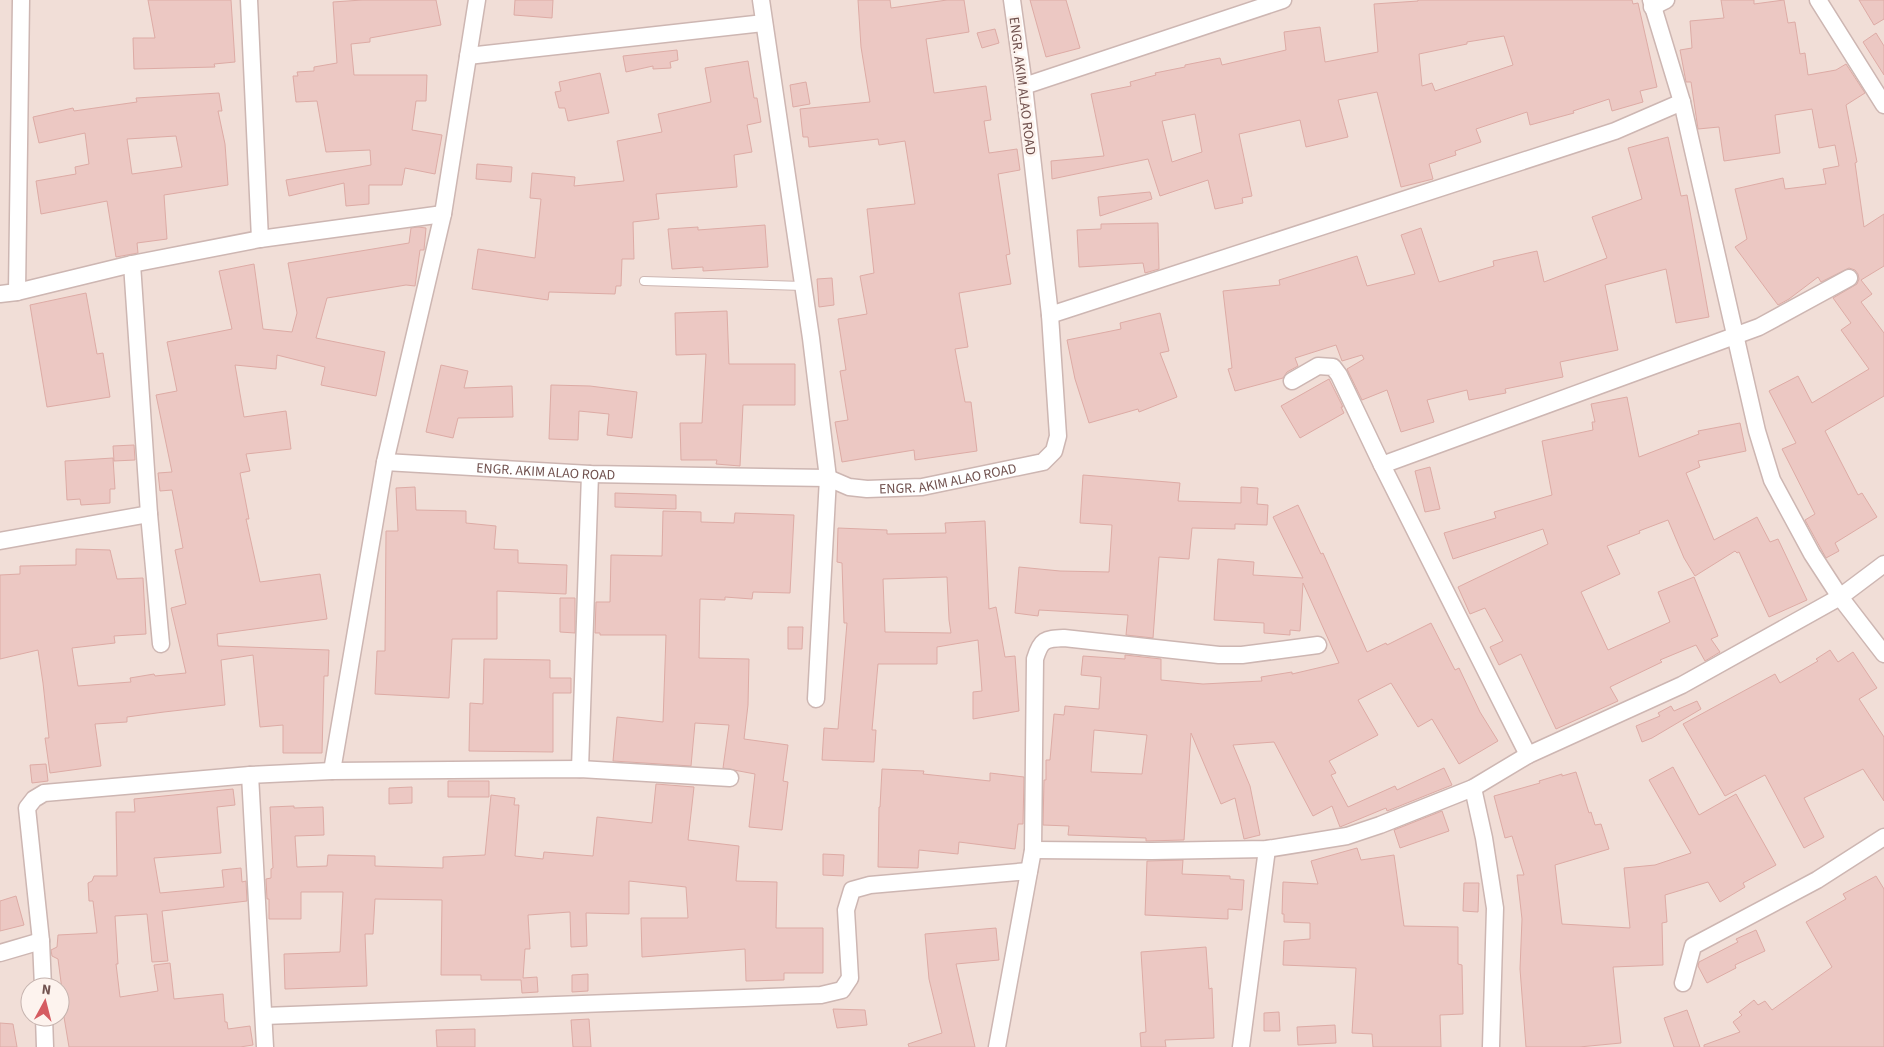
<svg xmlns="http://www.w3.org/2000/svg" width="1884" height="1047" font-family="'Source Sans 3',sans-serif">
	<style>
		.residential { fill: #f1ded7; fill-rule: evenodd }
		.building { fill: #ecc8c3; stroke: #ddaba5; fill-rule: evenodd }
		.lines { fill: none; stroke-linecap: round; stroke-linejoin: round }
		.service-casing { stroke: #cdb6b2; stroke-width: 10 }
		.minor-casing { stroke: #cdb6b2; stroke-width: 19 }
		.service { stroke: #fff; stroke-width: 8 }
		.minor { stroke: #fff; stroke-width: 16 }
		.labels { text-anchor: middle; stroke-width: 5; stroke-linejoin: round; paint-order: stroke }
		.street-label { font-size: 14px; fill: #71524f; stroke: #fdf3ee }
	</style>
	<rect width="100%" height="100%" fill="#faeee8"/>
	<!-- residential -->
	<path class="residential" d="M0,0H1884V1047H0ZM30,987H60V1017H30Z"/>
	<!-- building -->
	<path class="building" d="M148,0H231L235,62L214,64L215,67L134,69L133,38H155Z
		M362,0H436L441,25L370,38V42L351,44L354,75H427L426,101H416L412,130L442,135L435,174L405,168L402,185H369V204L346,206L344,183L289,196L286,180L371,165L370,150L326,152L317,101L296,102L293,76H298L297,72L314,71V67L337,63L333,2Z
		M515,0H553L552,18L514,15Z
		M858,0H890L891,8L947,0H964L969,32L926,39L934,93L986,86L991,120L984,121L989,153L1017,149L1020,170L998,174L1010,254L1006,255L1011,284L959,293L968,347L955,349L965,402H971L977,451L915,460L914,450L842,462L835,422L848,420L840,371L846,370L838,319L867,314L860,276L874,273L867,209L915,204L905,141L879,145L878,139L809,147L808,137H803L800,109L870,102L861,47Z
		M1030,0H1066L1080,48L1046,57Z
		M1418,0H1632L1633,4L1638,3L1657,87L1640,91L1643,102L1612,111L1609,99L1573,111L1574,113L1530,125L1527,112L1476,129L1481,142L1455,151L1456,155L1429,164L1433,179L1401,187L1377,92L1338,100L1348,137L1306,147L1300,120L1239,134L1252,196L1242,198L1243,203L1215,209L1208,180L1160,196L1148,159L1052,179L1051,161L1104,156L1091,94L1131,86L1130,82L1156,75L1155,73L1185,67V65L1220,58L1222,65L1286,50L1284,32L1320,27L1325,62L1378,52L1374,4L1418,1ZM1504,36L1513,65L1435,91L1432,83L1422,86L1419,54L1467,44V42ZM1195,114L1202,152L1172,162L1162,121Z
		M1721,0H1754V4L1784,0L1788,23L1795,22L1800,54L1805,53L1808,75L1836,70L1846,64L1865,93L1846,105L1857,162L1855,163L1864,227L1884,214V266L1861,280L1872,294L1861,302L1884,333V396L1825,431L1858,495L1862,493L1877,517L1835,543L1839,551L1826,558L1805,520L1815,514L1782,449L1796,443L1769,391L1798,376L1812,403L1869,369L1841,330L1851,323L1833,298L1857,284L1859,279L1858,274L1855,270L1849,268L1821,282L1818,277L1789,299L1778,305L1735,247L1747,239L1735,189L1783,178L1785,189L1826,184L1823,169L1839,166L1835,145L1819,148L1812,109L1775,115L1780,153L1724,161L1719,127L1698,129L1691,82H1686L1680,50L1692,48L1690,21L1724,18Z
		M1859,0H1884V19L1874,25Z
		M995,29L999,43L982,48L977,33Z
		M1876,33L1884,46V75L1863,42Z
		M677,50L678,60L670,62L671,68L653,69V66L626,72L623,56Z
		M748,61L754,98H757L761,122L747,125L752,152L734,155L737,187L656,194L659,219L633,222L634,259H622L621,286H616L615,294L549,292L548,300L472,289L478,249L535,258L541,199L530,198L532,173L575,177L574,186L624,181L617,141L662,132L658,114L711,102L705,68Z
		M600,73L609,113L568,121L565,108H559L555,92L561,91L559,82Z
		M806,82L810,104L793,107L790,85Z
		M219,93L222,111H218L225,144L228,185L164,195L167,239L137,243L138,253L116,257L107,201L41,214L36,181L76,174L75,167L89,164L85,133L39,143L33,117L73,108L74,111L137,102L136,98ZM176,136L182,167L132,174L127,139Z
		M1668,137L1681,196L1687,195L1709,317L1676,323L1666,269L1605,285L1618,350L1560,362L1563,377L1505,389L1506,393L1469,400L1467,390L1427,400L1434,422L1401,432L1387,390L1362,400L1347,369L1364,359L1362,355L1342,361L1336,345L1295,358L1298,366L1287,372L1283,378L1235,391L1228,369L1232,368L1223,291L1280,285L1279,280L1357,256L1367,286L1415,274L1401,235L1421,228L1439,282L1494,266L1493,261L1537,251L1544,282L1607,258L1592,217L1642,199L1628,148Z
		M477,164L512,167L511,182L476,179Z
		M1150,192L1152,199L1100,216L1098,197Z
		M1158,223L1159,269L1145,273L1143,263L1079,267L1077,230L1101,229V224Z
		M765,225L768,267L703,271V267L672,269L668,229L698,227V230Z
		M418,227L426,228L424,250H420L415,286L406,285L327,298L316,338L385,352L376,396L321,385L325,367L277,355L276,369L235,365L244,417L286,411L291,449L246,454L250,471L240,473L249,519H246L260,582L320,574L327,619L217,634L218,646L329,650L328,676H324L322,753H283V725L260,727L253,655L221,660L225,705L164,712L127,717V722L95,724L101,766L50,773L45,738H49L43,683L38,650L0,659V575L20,574V566L76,565V549L110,550L117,579L143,578L146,634L114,636L115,643L72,648L78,686L131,682L130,678L154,674L155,676L186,673L171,608L186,604L175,550L183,548L172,490L160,491L158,473L172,472L156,395L177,391L167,342L232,329L219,271L254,264L263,329L292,332L297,313L288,263L409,243L411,228Z
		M832,278L834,305L819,307L817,279Z
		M86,293L97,354L103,353L110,397L47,407L30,305Z
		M727,311L729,364H795V405H743L740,466L716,464L717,460H681L680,423H702L706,354L676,355L675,313Z
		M1160,313L1169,351L1160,353L1177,397L1139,412L1138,409L1089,423L1075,379L1067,340L1121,329L1120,323Z
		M441,365L468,371L464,388L512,386L513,417L458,418L453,438L426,432Z
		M1329,379L1343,407H1341L1344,413L1300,438L1281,406Z
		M551,385L590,386L637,392L632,438L607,435L609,414L579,411L578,440L549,439Z
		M1627,397L1639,457L1699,434L1698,431L1740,423L1746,451L1698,461L1700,467L1686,473L1714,540L1757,517L1770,542L1778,539L1807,600L1769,617L1739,552L1737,553L1735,551L1695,576L1684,558L1668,520L1639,531L1640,533L1607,546L1620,574L1581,592L1608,650L1670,622L1658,592L1694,577L1718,636L1711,639L1720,652L1705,661L1696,645L1660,660L1662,662L1610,687L1618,701L1556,729L1521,654L1499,665L1490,647L1503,641L1485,608L1470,614L1458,587L1548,544L1543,529L1453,559L1444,533L1496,518L1494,512L1552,495L1542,441L1593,430L1592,422H1595L1591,404Z
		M134,445L135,460L114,461L113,446Z
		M113,458L115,489H110V503L81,505L80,499L67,500L65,461Z
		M1430,467L1440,509L1425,512L1415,471Z
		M1083,475L1180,483L1178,501L1241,503V487L1258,488L1257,504L1268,505L1267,525L1235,524V529L1192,528L1189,559L1159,557L1153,638L1126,635L1128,615L1039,610L1038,616L1015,613L1019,567L1060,571L1109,572L1112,525L1080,523Z
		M415,487L416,510L466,511V523L496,526L494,549L518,550V563L567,565L566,594L497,591V639H452L449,698L375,694L377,651H385L386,531H398L396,488Z
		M615,493L676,495V509L615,507Z
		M1298,505L1321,554L1323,553L1367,652L1386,643L1387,645L1431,623L1455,670L1459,668L1480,712L1498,741L1459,764L1432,719L1418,727L1391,683L1358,700L1378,735L1329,761L1336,773L1331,775L1348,807L1395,786L1397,790L1444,768L1452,785L1387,811L1386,808L1340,827L1332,806L1313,816L1274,742L1233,745L1250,786L1260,835L1244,839L1235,798L1221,804L1191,733L1184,840L1146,841V838L1068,835L1069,826L1043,825L1044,780H1046V760H1050L1054,714L1064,715L1065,706L1099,709L1101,677L1081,675L1083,656L1125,659V655L1161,659V680L1203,684L1262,681L1261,677L1292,672V674L1339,663L1303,583L1300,631L1290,630V635L1264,633V623L1214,620L1218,559L1254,562L1253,575L1303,578L1273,517ZM1094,730L1147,735L1142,774L1091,772Z
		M663,511L701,512V522L734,523L735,513L794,515L790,593L753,592L752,599L725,597V600L700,599L699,658L749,659L748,705L744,739L788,745L783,781L788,782L782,830L749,827L755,774L723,768L729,725L695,723L691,766L613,761L617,717L663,722L666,635H600V633H595L596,602H610L611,555L662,556Z
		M985,521L989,609L996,607L1005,657L1015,656L1019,711L973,719V692L982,691L978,640L937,647V664H878L872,730H876L874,762L822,760L824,728L838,729L847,623H844L842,563L837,562L838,528L887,530V534L946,533L945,523ZM947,577L949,620L951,633L885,632L883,579Z
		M560,598H575V633L560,632Z
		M788,627H803L802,649H788Z
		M1830,650L1838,662L1853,652L1877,688L1859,699L1884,737V801L1863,769L1804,798L1824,837L1804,848L1765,775L1725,796L1683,724L1775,674L1780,683L1818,661L1816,659Z
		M484,659L550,660V678H571V693H553V752L469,751L470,703L483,704Z
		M1697,701L1701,709L1652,738L1642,742L1636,726L1660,716L1658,713L1671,706L1674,711Z
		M46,764L48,781L32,783L30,765Z
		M1673,767L1699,815L1736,794L1776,865L1743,883L1745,887L1720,902L1708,882L1665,895L1667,922L1662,923L1663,965L1613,967L1621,1043L1579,1047H1526L1520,969L1522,919L1517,875H1524L1512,836L1505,838L1494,796L1540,783L1539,781L1562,774V776L1576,772L1589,813L1591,812L1595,825L1601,824L1609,849L1555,865L1562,924L1630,928L1624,868L1655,865L1691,853L1649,780Z
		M882,769L924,771L923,774L990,781V773L1024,777L1023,824H1018L1015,849L959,842L958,854L919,850L918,868L878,867L879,807H880Z
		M448,781H489V797H448Z
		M656,784L694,787L688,840L739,846L736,881L777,882L776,928H823V973H784V980L746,981L745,949L642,957L641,918H688L686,887L629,881V914L586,913L587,946L571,947L570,912L528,915L530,949H525L523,978L537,977L538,992L522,993L521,980H481V975H441L442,900L375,899L373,934H365L367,986L285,989L284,954L340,952L343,892H301V919H269V899H267L266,879L271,878V869L273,868L270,807L294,806V808L323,807L324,835L295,836L297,867L327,866L328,855L375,856V866L443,868V857L485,855L491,795L515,798L514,805H519L515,856L543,859L544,852L593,856L597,817L652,823Z
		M412,787V803L389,804V788Z
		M233,789L235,805L217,807L221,853L154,858L160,893L224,887L222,870L241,868L242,882L246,881L247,901L162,911L168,961L152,962L147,914L115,916L118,964H116L120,997L158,991L154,965L170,963L174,999L223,994L225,1022H227L228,1029L250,1026L253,1045L240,1047H69L62,1005H64L58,959L52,956L51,950L57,947L58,935L97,933L93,901H89L88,883L92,881L94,876H117L116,812H135L134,799Z
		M1442,811L1449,831L1400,848L1394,830Z
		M1357,848L1361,860L1394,855L1404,926L1458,927V964L1462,965L1463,1014L1440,1015L1441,1047H1373L1372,1034L1352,1033L1356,968L1283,965L1284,941L1310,939V923L1284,922V914H1282L1283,882L1318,884L1311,861Z
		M823,854L844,855L843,876L823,875Z
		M1183,860L1182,874L1230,876V879L1244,880L1242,910L1228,909V919L1145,915L1147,861Z
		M1876,876L1884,889V1047H1704V1045L1740,1032L1733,1022L1742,1015L1739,1012L1754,1000L1758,1005L1765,1001L1772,1010L1832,967L1806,922L1846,899L1843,894Z
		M1464,883H1479L1478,912L1463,911Z
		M16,896L24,925L0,931V901Z
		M996,928L999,960L956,964L975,1047H909L908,1044L942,1033L929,979L925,934Z
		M1756,930L1765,951L1735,965L1736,968L1707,983L1698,966L1699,962L1738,942L1736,939Z
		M1206,947L1209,989L1212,988L1214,1038L1165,1040L1166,1047H1141L1140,1033L1146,1032L1141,952Z
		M588,974V991L572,992V975Z
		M833,1009L865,1010L867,1025L837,1028Z
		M1687,1010L1700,1047H1674L1664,1018Z
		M1279,1012L1280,1031H1264V1013Z
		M589,1019L591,1047H573L571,1020Z
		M0,1023L13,1024L17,1047H0Z
		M1335,1025L1336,1043L1298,1045L1297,1027Z
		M475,1029V1047H437L436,1030Z"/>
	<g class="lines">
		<defs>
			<path id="service" d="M644,281L803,286"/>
			<g id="minor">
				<path d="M249,0L260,239"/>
				<path d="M761,0L811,338L828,478L816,699"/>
				<path d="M1651,0L1682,102L1757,431L1772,480L1812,554L1840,597L1884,654"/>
				<path d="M1818,0L1884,105"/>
				<path d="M1652,7L1666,0"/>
				<path d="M468,56L764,23"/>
				<path d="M1024,86L1283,0"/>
				<path d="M132,264L149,514L161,644"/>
				<path d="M17,292L21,0"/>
				<path d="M0,294L17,292L132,264L260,239L443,214"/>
				<path d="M1050,315L1615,131L1682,102"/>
				<path d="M1292,381L1318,366L1333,367L1339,375L1382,465L1528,755"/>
				<path id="s1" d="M385,462L590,474L828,478L849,487L867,489L922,487L1043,462L1054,451L1058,436L1050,315L1024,86L1012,0"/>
				<path d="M1382,465L1759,327L1849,278"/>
				<path d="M0,541L149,514"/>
				<path d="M580,769L590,474"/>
				<path d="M332,771L385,462L443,214L477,0"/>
				<path d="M250,775L265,1047"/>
				<path d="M1473,788L1484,838L1495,908L1491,1047"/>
				<path d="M1033,850L1152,851L1267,849L1347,836L1380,825L1473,788L1528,755L1682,685L1840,597L1884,564"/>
				<path d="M0,953L41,941"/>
				<path d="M1683,983L1693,946L1817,880L1884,837"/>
				<path d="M43,987L41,941L27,808L34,799L44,793L250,775L332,771L580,769L730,778"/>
				<path d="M264,1016L821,995L842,990L850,978L846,910L852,890L870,885L1029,871"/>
				<path d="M44,1017L45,1047"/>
				<path d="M997,1047L1033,850L1035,659C1041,639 1045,639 1064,638L1219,655H1242L1318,645"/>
				<path d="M1241,1047L1267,849"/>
			</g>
		</defs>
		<!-- service casing -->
		<use href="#service" class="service-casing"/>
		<!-- minor casing -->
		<use href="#minor" class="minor-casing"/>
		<!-- service -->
		<use href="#service" class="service"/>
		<!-- minor -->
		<use href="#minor" class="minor"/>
	</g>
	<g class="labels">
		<!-- street labels -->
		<g class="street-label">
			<text transform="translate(1023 86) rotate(83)" y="5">ENGR. AKIM ALAO ROAD</text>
			<text dy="5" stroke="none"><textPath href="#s1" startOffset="161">ENGR. AKIM ALAO ROAD</textPath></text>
			<text dy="5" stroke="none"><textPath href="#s1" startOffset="566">ENGR. AKIM ALAO ROAD</textPath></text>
		</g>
	</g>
	<!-- north arrow -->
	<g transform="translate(45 1002) rotate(7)"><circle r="24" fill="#fdf3ee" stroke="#c5b3ae"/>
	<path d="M0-4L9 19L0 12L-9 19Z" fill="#d55b61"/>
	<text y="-8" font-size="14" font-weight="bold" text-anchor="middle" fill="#71524f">N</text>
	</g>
</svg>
